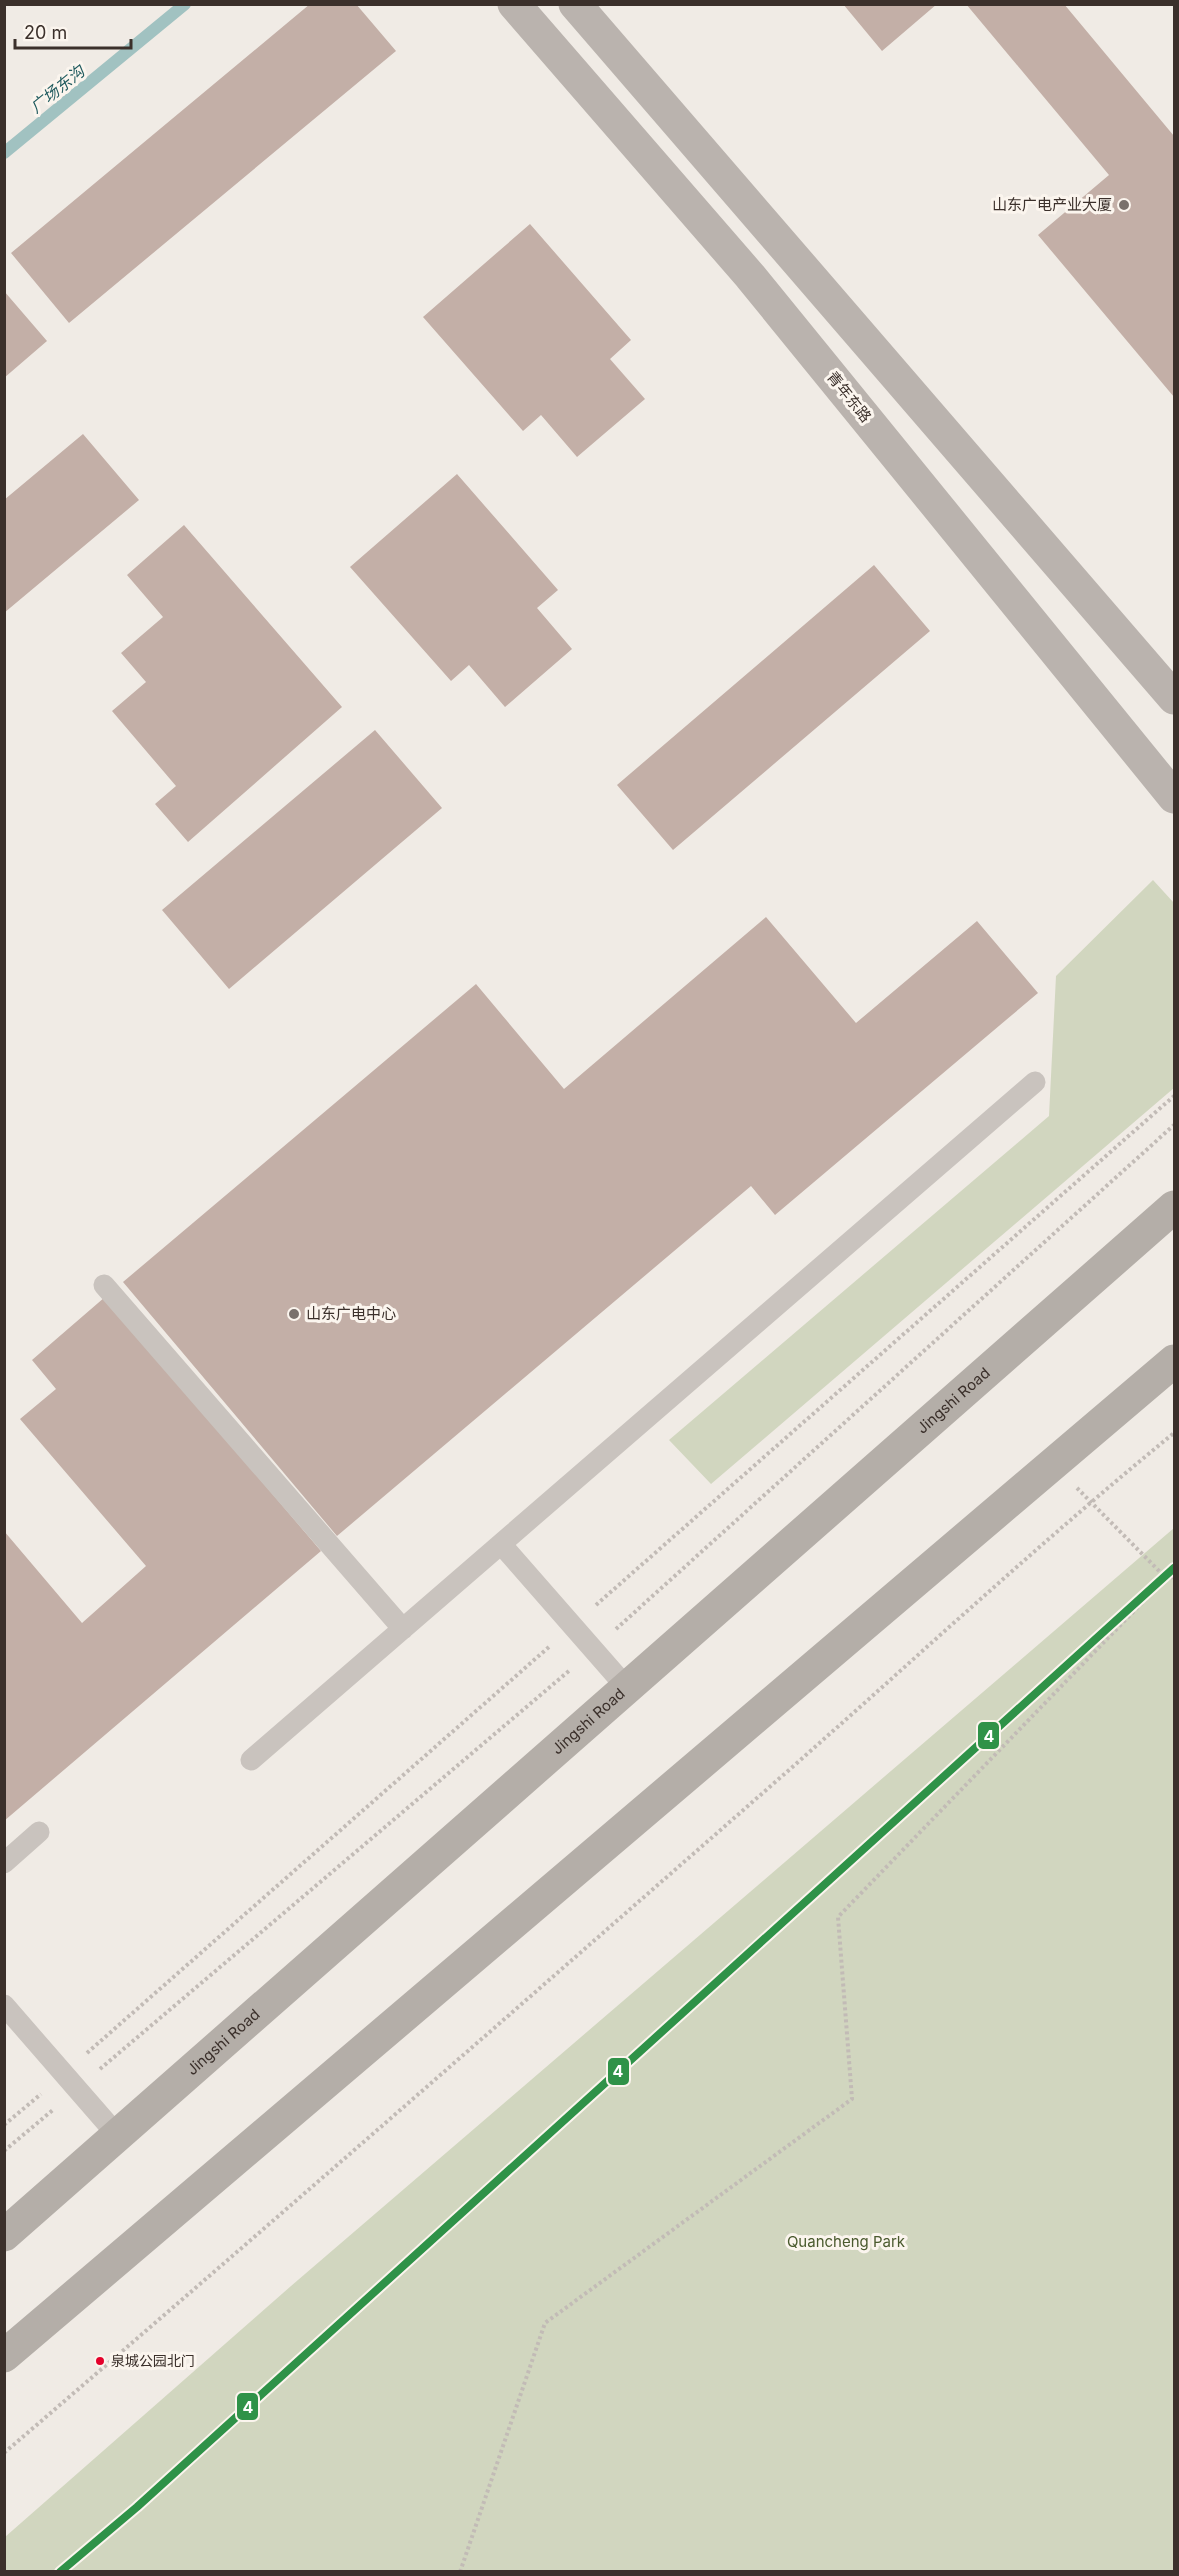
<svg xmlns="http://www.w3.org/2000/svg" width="1179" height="2576" font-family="Inter,'Noto Sans SC',sans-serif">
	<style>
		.green { fill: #d1d6bf }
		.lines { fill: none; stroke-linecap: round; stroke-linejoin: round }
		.stream { stroke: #a1c2c1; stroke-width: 12 }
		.building { fill: #c3afa7 }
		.path { stroke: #c2bbb6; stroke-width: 4; stroke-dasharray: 3 3; stroke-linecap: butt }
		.service { stroke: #c9c3be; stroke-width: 21 }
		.secondary { stroke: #bab3ae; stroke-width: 33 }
		.trunk { stroke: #b4aea8; stroke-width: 33 }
		.metro-1-casing { stroke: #fbf5ee; stroke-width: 12 }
		.metro-1 { stroke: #2f9248; stroke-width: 8 }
		.poi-dot { fill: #7a716c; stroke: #fbf5ee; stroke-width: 2 }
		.bus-dot { fill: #e4002b; stroke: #fbf5ee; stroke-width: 2 }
		.labels { text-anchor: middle; stroke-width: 6; stroke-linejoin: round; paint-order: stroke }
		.bus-label { font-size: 14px; fill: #3b302b; stroke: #fbf5ee; text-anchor: start }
		.poi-label { font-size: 15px; fill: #3b302b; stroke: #fbf5ee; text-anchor: end }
		.street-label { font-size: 15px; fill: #3b302b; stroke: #fbf5ee }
		.park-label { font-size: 15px; fill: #4a5a2e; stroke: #fbf5ee }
		.water-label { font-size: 16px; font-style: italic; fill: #1f5a5e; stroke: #fbf5ee }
		.line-badge { stroke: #fbf5ee; stroke-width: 2 }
		.badge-label { font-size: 16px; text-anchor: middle; font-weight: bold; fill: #fff }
	</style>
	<rect width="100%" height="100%" fill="#f0ebe5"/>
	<!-- green -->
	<path class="green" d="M1153,880L1174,903V1088L711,1484L669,1440L1049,1116L1056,976Z
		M1174,1528V2571H5V2537L291,2286Z"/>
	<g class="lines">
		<!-- stream -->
		<path class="stream" d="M4,153L185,4"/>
	</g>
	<!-- building -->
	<path class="building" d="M310,4H356L396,51L69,323L11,253Z
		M843,4H937L882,51Z
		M966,4H1064L1174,136V397L1038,235L1109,175Z
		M530,224L631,340L610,359L645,399L577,457L541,415L523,431L423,317Z
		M4,291L47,341L4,378Z
		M83,434L139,500L4,613V500Z
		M457,474L558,590L537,608L572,649L505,707L469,665L451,681L350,567Z
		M184,525L342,707L188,842L155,804L176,786L112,711L146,682L121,653L163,617L127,575Z
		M874,565L930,631L673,850L617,785Z
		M375,730L442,808L229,989L162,910Z
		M766,917L856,1023L977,921L1038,993L775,1215L751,1186L337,1536L123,1282L476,984L564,1089Z
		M105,1297L321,1551L4,1821V1531L82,1623L146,1566L20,1419L56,1389L32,1360Z"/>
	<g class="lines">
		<!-- path -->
		<path class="path" d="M1077,1488L1166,1578
			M596,1605L1174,1096
			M616,1629L1174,1125
			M87,2053L550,1646
			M100,2069L570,1670
			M4,2125L41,2094
			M4,2151L54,2109
			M4,2453C265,2229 523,2003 781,1777C912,1662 1039,1543 1174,1433
			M460,2572L545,2323L852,2099L838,1917L1166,1578L1174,1577"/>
		<!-- service -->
		<path class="service" d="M104,1285L403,1629
			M501,1544L627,1688
			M251,1760L1035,1082
			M4,1863L39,1832
			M4,2005L118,2136"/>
		<!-- secondary -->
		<path class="secondary" d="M514,4L750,276L1174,797
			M575,4L1174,698"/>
		<!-- trunk -->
		<g class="trunk">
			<path id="s1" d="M4,2235L1174,1207"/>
			<path d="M4,2356L1174,1361"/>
		</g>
		<defs>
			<path id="metro-1" d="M60,2572L137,2507L1174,1568"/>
		</defs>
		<!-- metro-1 casing -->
		<use href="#metro-1" class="metro-1-casing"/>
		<!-- metro-1 -->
		<use href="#metro-1" class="metro-1"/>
	</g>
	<!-- markers -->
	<g class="poi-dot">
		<circle cx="1124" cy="205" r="6"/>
		<circle cx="294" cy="1314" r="6"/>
	</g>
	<circle class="bus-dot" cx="100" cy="2361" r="5"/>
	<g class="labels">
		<!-- bus labels -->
		<g class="bus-label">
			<text x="111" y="2366">泉城公园北门</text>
		</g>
		<!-- poi labels -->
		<g class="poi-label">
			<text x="1112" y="210">山东广电产业大厦</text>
			<text x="306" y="1319" text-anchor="start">山东广电中心</text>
		</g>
		<!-- street labels -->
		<g class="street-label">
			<text transform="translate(849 397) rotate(51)" y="5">青年东路</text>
			<text dy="5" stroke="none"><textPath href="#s1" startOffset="1264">Jingshi Road</textPath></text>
			<text dy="5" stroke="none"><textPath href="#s1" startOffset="778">Jingshi Road</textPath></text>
			<text dy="5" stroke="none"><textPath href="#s1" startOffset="292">Jingshi Road</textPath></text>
		</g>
		<!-- park labels -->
		<g class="park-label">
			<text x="846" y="2247">Quancheng Park</text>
		</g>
		<!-- water labels -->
		<g class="water-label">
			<text transform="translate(57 89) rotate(-39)" y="6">广场东沟</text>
		</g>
	</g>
	<g class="line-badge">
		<rect x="977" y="1721" width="23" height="29" rx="6" fill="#2f9248"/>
		<rect x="607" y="2057" width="23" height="29" rx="6" fill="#2f9248"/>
		<rect x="236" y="2392" width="23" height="29" rx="6" fill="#2f9248"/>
	</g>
	<g class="badge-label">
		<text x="989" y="1742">4</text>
		<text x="618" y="2077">4</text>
		<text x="248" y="2413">4</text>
	</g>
	<!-- border -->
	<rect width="1179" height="2576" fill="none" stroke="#3b302b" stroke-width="12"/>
	<!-- scale -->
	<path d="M15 39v9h116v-9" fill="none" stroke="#3b302b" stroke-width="3"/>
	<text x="24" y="39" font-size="18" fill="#3b302b" stroke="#fbf5ee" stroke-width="4.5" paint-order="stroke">20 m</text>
</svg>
